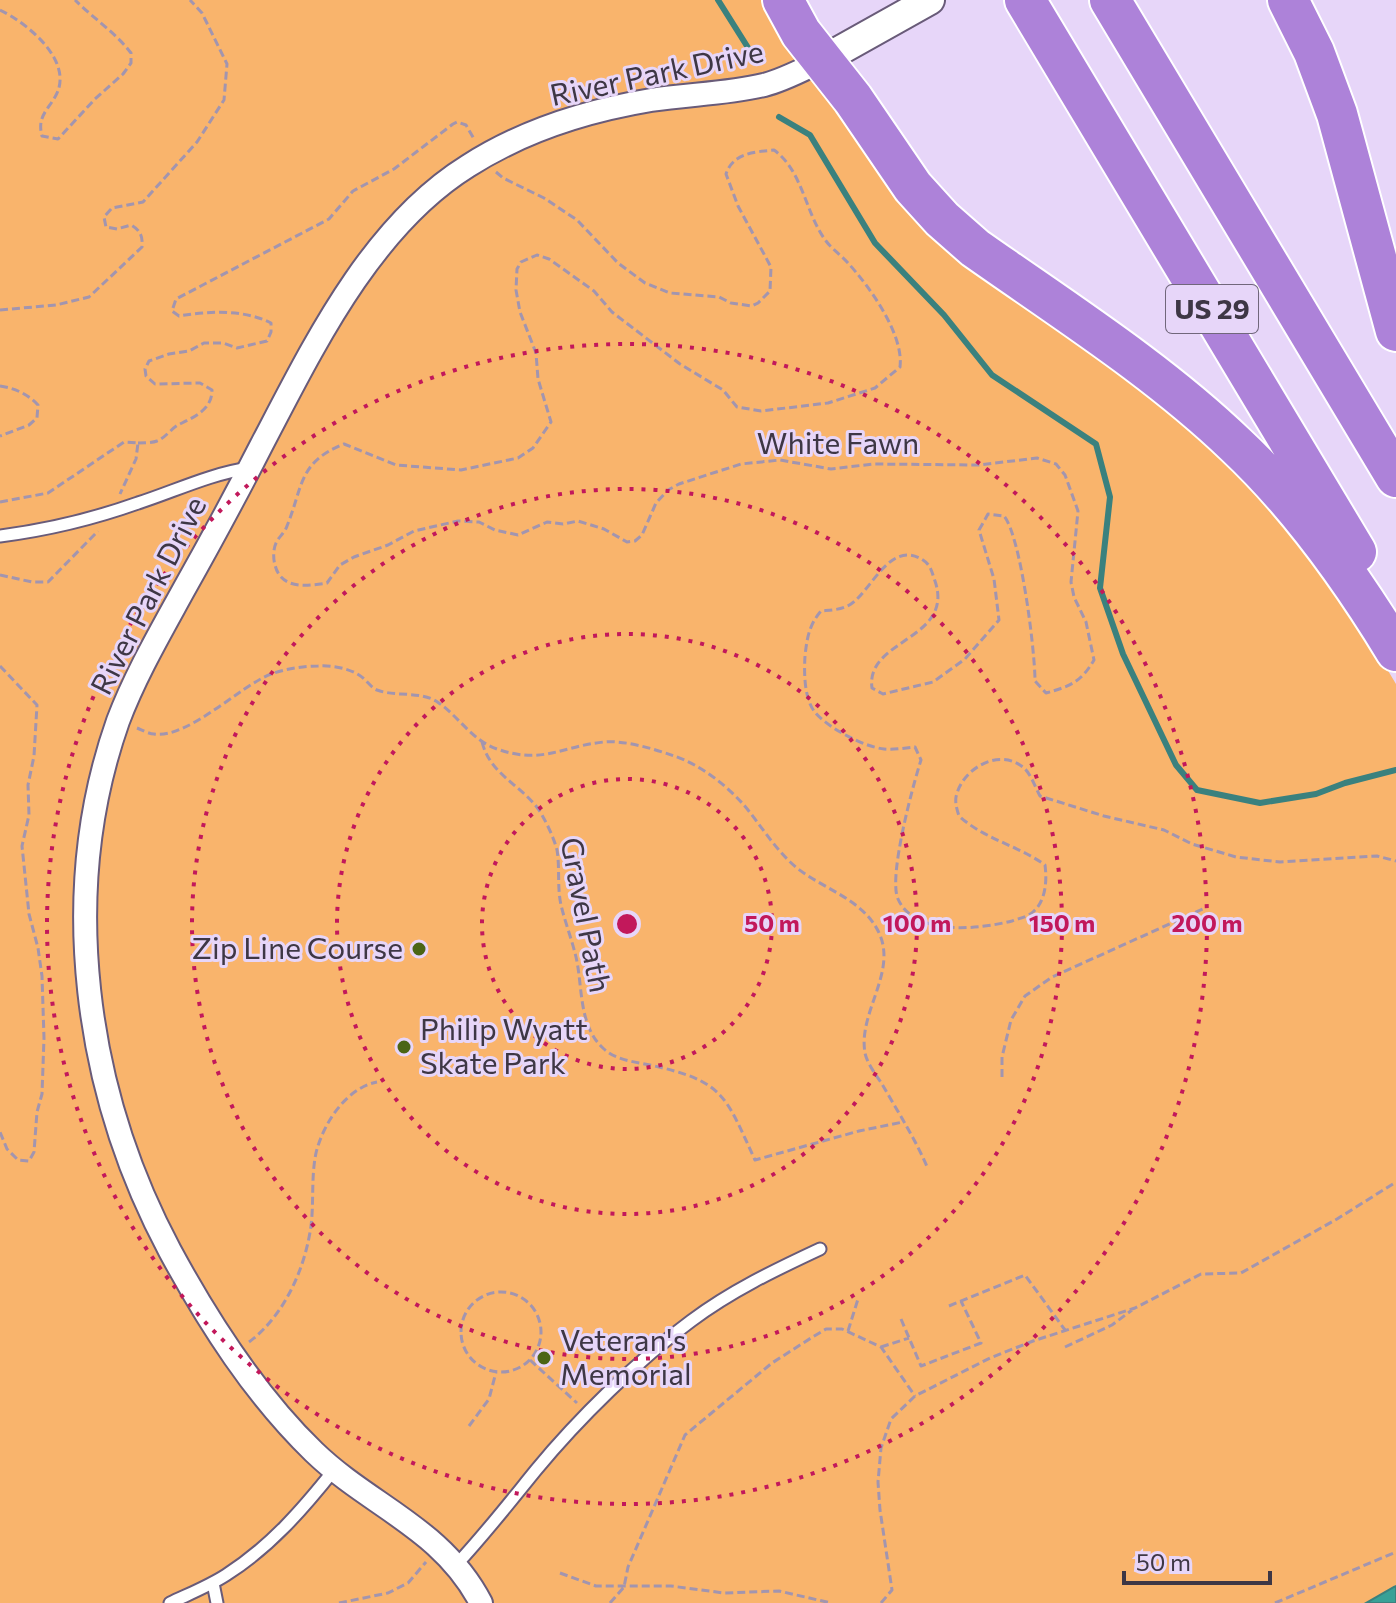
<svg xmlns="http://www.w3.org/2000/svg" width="1396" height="1603" font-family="Commissioner,sans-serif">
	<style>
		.green { fill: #f9b46c }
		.water { fill: #38a197; stroke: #3a817e; stroke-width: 2 }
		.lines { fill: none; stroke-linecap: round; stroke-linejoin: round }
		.stream { stroke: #3a817e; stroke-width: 6 }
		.service-casing { stroke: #695b79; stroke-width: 15 }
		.minor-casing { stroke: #695b79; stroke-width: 26 }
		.tertiary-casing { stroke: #695b79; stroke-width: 32 }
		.motorway-casing { stroke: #fff; stroke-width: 44 }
		.path { stroke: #a295af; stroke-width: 3; stroke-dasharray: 8 4; stroke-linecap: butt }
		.service { stroke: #fff; stroke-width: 11 }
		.minor { stroke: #fff; stroke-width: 22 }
		.tertiary { stroke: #fff; stroke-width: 28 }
		.motorway { stroke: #ad82d9; stroke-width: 40 }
		.ring { fill: none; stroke: #c2185b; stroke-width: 4; stroke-dasharray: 4 8 }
		.poi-dot { fill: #4b6515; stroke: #e7d6f9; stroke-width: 3 }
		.labels { text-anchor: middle; stroke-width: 6; stroke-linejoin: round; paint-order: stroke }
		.shield { fill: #e7d6f9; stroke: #71677b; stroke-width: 2 }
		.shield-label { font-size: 28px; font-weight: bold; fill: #3e3745 }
		.street-label { font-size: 30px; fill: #3e3745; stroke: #e7d6f9 }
		.poi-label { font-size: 30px; fill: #3e3745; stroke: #e7d6f9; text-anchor: start }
		.centre { fill: #c2185b; stroke: #e7d6f9; stroke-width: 4 }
		.ring-label { font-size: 24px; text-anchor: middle; font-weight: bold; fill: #c2185b; stroke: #e7d6f9; stroke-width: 6; stroke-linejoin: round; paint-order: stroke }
	</style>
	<rect width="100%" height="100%" fill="#e7d6f9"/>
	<!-- green -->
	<path class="green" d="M0,0H767L859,143L919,224L1000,290L1152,396L1247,479L1348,604L1396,684V1603H0Z"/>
	<!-- water -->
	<path class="water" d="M1396,1586V1603H1366L1394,1587Z"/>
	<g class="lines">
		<!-- stream -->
		<path class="stream" d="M718,0L752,54
			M779,117L810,135L875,243L944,315L992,375L1096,444L1110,497L1100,588L1123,654L1176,765L1197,790L1260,803L1316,794L1345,783L1396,770"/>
		<defs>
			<path id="service" d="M0,536C47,530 93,519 138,503C175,491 210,474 249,468
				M457,1564C485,1534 510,1502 536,1470C578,1419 638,1360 691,1321C731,1291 775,1270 820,1249
				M213,1583L217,1603
				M170,1603C189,1594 209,1586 226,1575C270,1547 302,1510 334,1470"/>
			<path id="minor" d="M481,1603C442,1528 371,1507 314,1452C255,1395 209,1323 170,1251C85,1092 57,894 118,721C135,676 160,633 183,591C210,543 236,495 261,446C313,347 370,227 468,166C524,130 585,111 651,100C689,94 727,94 764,85C784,80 802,70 821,61"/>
			<path id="tertiary" d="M821,61L930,0"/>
			<path id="motorway" d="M783,0L801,33L853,99L913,187L942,219L975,248C1063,310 1158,370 1236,445C1300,505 1351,577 1396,651
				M1025,0L1356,552
				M1110,0L1396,477
				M1288,0L1314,52L1337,114L1396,331"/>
		</defs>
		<!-- service casing -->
		<use href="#service" class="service-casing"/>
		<!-- minor casing -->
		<use href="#minor" class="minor-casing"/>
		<!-- tertiary casing -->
		<use href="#tertiary" class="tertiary-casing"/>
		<!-- motorway casing -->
		<use href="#motorway" class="motorway-casing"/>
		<!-- path -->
		<path class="path" d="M0,10C27,23 76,62 55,97C47,111 37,117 42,136L58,139L95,99L123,74L131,63V53C116,33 93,18 75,0
			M496,172L503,178L544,198L577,220L618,263L645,283L670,293L719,297L731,303L752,306L758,303L770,291L771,267L738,206L726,174C733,153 754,152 774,150C803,171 805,213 826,241C832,249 841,255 848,263C869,286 904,334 900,367L875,388L828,403L761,411L737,407L723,390L680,364L612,312L594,291L549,259L537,255L521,262L517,269L516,290L520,312L536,353L538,379L551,422L533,448L518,458L461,470L396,465L344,444C298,462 303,487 287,526C285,532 280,536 277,541C273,548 273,558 275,565C281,590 307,586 327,583L340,565L354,557L388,545L414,531L458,521L479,522L495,530L518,535L547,522L563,524L578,521L604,529L627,542L635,541L642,535L656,503L668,490L679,484L741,464L780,460L831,469L873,464L979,465L1037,458L1056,464L1065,475L1078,511L1071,582L1074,597L1086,622L1094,660C1081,682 1071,686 1046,693L1035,681C1035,651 1021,537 1004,516L988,514L979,530L994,579L999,620L965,659L933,682L883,694L872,688C865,639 955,640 935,581C932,573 931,565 923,560C890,539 872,590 851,604C842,610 831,610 821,611C809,625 807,638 805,656C804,672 804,697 814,711C826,727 864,747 884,749C894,750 905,748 915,747L921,760C913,785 888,877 898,899C915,937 980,929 1012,921C1020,918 1028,917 1034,911C1046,900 1047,880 1045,865C1017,845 984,839 959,816C957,810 955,803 956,797C962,768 1000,747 1024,768C1031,774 1035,787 1040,796L1104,816L1164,830L1192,844L1236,857L1280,862L1377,856L1396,861
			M0,310L56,305L89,297L142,247C143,236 140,230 131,225L117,229L106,227L104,217L112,208L143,202L197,142L224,100L227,64L202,13L190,0
			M0,386C14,388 28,394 38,405L37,418L29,425L0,436
			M138,443C143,443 152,443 157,441C165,438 171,429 178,425C194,417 212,410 212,390L200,383L155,384L146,376L145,369L149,361L169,354L189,351L204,343H223L237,348L267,341L271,332V323C243,309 209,311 179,316L172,311L176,299L329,219L353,191L394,169L453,124L457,122L466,125L474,139
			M0,502L48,493L124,442L138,443L136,459L120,494
			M0,575L32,582H48L98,531
			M0,666L37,705L34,756L28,785L29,815L22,846L29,914L38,948L42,976L44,1038L42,1094L37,1112L34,1152L29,1161L18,1160L7,1149L0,1132
			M137,728C142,730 149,734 154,734C188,739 240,686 271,674C285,669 303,666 318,666C331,665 348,668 359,675C366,679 370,687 377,690C396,697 419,691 436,701C458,715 471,740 497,749C543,765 562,746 604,742C625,740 654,749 674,756C699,764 725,784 743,804C761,825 775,850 797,868C825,890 865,900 880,935C896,974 858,1013 865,1053C867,1063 876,1075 882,1084C898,1112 916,1140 928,1169
			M482,742C490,773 517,783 536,806C544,816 554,838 557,850C560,868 557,887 561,905C565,922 572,940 576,957C583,987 578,1026 604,1049C616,1060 635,1062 650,1065C724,1081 725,1095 755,1160L859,1131L903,1122
			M1002,1077V1057L1011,1020L1025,996L1052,977L1205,908
			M461 1332a40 40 0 1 1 80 0a40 40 0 1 1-80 0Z
			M949,1306L1025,1275L1065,1330
			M901,1319L921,1366L981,1343L961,1301
			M848,1331L858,1299
			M249,1342C284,1316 305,1269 311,1226C314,1202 311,1177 316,1153C323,1124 346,1088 377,1082
			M881,1347L909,1338
			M1065,1347L1112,1325L1132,1310
			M530,1360L577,1403
			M469,1426L489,1399L496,1372
			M560,1573L596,1586H671L724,1593L779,1591L831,1603
			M339,1603L388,1593L408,1583L426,1562
			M610,1603L624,1587L628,1567L685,1435L772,1363L811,1338L826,1329H842L881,1347L915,1396
			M881,1603L892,1590L880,1510L878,1482L881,1448L891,1419L915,1396L990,1358L1033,1341L1135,1308L1201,1274L1241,1273L1337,1219L1396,1182
			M1275,1603L1396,1552"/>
		<!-- service -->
		<use href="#service" class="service"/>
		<!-- minor -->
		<use href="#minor" class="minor"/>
		<!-- tertiary -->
		<use href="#tertiary" class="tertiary"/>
		<!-- motorway -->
		<use href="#motorway" class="motorway"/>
	</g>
	<!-- distance rings -->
	<g class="ring">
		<circle cx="627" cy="924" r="145"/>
		<circle cx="627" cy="924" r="290"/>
		<circle cx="627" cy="924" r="435"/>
		<circle cx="627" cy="924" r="580"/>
	</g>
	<!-- markers -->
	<g class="poi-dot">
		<circle cx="419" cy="949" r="8"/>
		<circle cx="404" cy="1047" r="8"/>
		<circle cx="544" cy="1358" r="8"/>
	</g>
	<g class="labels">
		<!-- shield labels -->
		<rect class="shield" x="1166" y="285" width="92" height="48" rx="6"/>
		<g class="shield-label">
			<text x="1212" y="319">US 29</text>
		</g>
		<!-- street labels -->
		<g class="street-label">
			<text transform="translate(657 74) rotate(-12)" y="10">River Park Drive</text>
			<text x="838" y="454">White Fawn</text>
			<text transform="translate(149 596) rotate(-63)" y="10">River Park Drive</text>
			<text transform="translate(585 915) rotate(79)" y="10">Gravel Path</text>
		</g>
		<!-- poi labels -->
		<g class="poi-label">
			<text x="403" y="959" text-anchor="end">Zip Line Course</text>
			<text x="420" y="1040">Philip Wyatt<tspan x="420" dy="34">Skate Park</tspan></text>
			<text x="560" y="1351">Veteran's<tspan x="560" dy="34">Memorial</tspan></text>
		</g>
	</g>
	<circle cx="627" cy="924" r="12" class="centre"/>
	<g class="ring-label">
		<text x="772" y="932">50 m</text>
		<text x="917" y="932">100 m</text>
		<text x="1062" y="932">150 m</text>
		<text x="1207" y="932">200 m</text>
	</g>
	<!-- scale -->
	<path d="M1124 1571v12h146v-12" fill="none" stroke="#3e3745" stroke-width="4"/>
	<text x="1136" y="1571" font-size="24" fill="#3e3745" stroke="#e7d6f9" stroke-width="6" paint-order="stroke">50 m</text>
</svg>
